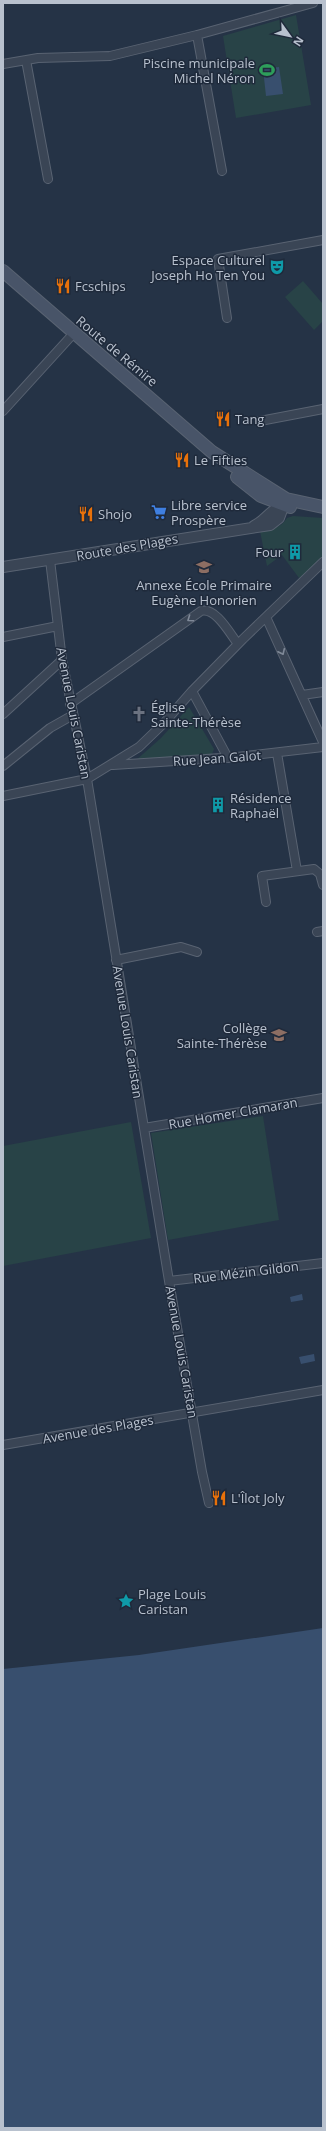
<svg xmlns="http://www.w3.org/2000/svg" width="326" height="2131" font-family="'Open Sans',sans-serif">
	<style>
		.green { fill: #284347 }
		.water { fill: #384f6e }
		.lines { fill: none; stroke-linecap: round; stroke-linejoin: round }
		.minor-casing { stroke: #596372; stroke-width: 10 }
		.tertiary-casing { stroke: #596372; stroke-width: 12 }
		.secondary-casing { stroke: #596372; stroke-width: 14 }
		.minor { stroke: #3a4555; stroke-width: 8 }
		.tertiary { stroke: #3a4555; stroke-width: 10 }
		.secondary { stroke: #485468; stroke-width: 12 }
		.oneway { stroke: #7f8998 }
		.labels { text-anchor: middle; stroke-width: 3; stroke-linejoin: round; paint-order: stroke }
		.poi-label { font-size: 13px; fill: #b8c1ce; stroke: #1f2a3b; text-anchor: start }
		.street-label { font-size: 13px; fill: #b8c1ce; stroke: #1f2a3b }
	</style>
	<rect width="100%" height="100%" fill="#253346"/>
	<!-- green -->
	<path class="green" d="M296,15L311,105L236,118L223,36Z
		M303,281L323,304V321L314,330L285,297Z
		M293,516L323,518V559C316,566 307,571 299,578L282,555L267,566L260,531C272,529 281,528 287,518Z
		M189,707L214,749L212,754L135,761L161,738Z
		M263,1116L279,1220L168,1240L151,1133Z
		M131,1122L151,1238L3,1266V1146Z"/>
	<!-- water -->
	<path class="water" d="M279,67L283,94L266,96L263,69Z
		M302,1294L303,1300L291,1302L290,1297Z
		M314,1354L315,1361L301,1364L299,1357Z
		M323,1628V2128H3V1669L139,1655Z"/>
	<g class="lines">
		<defs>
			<path id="minor" d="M197,35L222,171
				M26,60L48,179
				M3,64L38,58L110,56L197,35L313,3
				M227,318L218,259L323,240
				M3,411L74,333
				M260,421L323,409
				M50,560L62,660L87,779L169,1281L202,1472L209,1503
				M266,617L323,742
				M3,637L58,626
				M192,691L228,758
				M302,695L323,692
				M70,704L201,611C216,607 230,634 238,644
				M3,714L62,660
				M277,753L297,871
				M113,765L237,757L323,747
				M3,766L50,728L73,715
				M3,796L87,779L139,747L164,723L192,691L243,639L323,562
				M266,902L262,876L314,869L320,874L323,885
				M317,932L323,931
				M116,960L181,947L197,952
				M144,1128L323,1098
				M169,1281L323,1263
				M3,1445L323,1390"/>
			<path id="tertiary" d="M254,526C267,520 270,509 284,505
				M3,567L270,525L279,518L286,499"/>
			<path id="secondary" d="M3,271L212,452L286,499L323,507
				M237,477L261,496L290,507"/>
		</defs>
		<!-- minor casing -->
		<use href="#minor" class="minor-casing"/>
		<!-- tertiary casing -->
		<use href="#tertiary" class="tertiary-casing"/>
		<!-- secondary casing -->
		<use href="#secondary" class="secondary-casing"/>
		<!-- minor -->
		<use href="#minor" class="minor"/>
		<!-- tertiary -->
		<use href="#tertiary" class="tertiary"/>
		<!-- secondary -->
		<use href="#secondary" class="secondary"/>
	</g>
	<!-- one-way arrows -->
	<defs><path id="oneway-chevron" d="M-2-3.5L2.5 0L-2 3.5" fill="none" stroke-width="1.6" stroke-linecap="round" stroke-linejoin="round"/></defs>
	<g class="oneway">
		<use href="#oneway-chevron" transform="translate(190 619) rotate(145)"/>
		<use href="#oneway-chevron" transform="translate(282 652) rotate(65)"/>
	</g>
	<!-- icons -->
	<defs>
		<symbol id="stadium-bare" viewBox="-9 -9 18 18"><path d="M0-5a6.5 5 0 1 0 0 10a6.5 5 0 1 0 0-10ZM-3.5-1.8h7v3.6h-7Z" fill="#2e9e5b" stroke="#1f2a3b" stroke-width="2.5" paint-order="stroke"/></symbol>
		<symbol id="theatre-bare" viewBox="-9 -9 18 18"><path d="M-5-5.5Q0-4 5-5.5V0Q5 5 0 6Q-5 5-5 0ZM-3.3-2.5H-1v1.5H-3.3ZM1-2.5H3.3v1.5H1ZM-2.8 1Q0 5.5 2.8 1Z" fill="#0f9aa8" stroke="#1f2a3b" stroke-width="2.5" paint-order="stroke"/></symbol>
		<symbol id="restaurant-bare" viewBox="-9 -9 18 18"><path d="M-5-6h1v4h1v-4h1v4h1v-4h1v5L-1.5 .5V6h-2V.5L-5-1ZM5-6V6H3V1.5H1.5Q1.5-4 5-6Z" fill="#e8710a" stroke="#1f2a3b" stroke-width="2.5" paint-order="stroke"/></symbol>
		<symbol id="supermarket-bare" viewBox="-9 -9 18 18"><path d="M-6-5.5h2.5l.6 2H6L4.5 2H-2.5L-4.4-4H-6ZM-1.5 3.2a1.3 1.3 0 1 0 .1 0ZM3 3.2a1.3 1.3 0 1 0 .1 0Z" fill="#3f7fe0" stroke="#1f2a3b" stroke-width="2.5" paint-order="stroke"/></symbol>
		<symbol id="building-bare" viewBox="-9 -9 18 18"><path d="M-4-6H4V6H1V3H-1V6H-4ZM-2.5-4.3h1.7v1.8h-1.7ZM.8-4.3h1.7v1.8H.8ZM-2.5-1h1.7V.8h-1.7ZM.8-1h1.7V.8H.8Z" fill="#0f9aa8" stroke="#1f2a3b" stroke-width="2.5" paint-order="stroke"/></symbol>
		<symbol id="school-bare" viewBox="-9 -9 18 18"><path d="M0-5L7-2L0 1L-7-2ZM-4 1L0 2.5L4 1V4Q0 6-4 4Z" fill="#8d6e63" stroke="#1f2a3b" stroke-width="2.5" paint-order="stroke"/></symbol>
		<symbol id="church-bare" viewBox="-9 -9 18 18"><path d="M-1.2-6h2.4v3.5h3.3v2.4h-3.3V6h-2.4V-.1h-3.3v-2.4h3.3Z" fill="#6b7280" stroke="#1f2a3b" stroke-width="2.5" paint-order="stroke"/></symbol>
		<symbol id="sight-bare" viewBox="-9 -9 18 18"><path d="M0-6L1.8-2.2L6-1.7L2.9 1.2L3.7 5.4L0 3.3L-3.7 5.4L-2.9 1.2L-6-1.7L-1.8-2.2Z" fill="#0f9aa8" stroke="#1f2a3b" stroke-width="2.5" paint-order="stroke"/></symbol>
	</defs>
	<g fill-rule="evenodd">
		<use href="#stadium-bare" x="256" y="59" width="22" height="22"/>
		<use href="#theatre-bare" x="266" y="256" width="22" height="22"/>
		<use href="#restaurant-bare" x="52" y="275" width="22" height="22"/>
		<use href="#restaurant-bare" x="212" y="408" width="22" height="22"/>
		<use href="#restaurant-bare" x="171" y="449" width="22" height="22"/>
		<use href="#supermarket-bare" x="148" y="501" width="22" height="22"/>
		<use href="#restaurant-bare" x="75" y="503" width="22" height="22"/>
		<use href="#building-bare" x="284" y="541" width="22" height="22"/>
		<use href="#school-bare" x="193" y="556" width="22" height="22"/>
		<use href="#church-bare" x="128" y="703" width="22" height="22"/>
		<use href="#building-bare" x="207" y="794" width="22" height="22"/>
		<use href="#school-bare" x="268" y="1024" width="22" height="22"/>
		<use href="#restaurant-bare" x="208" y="1487" width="22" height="22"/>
		<use href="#sight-bare" x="115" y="1590" width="22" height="22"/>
	</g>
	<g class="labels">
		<!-- poi labels -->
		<g class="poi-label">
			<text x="255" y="68" text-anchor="end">Piscine municipale<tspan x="255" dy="15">Michel Néron</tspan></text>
			<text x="265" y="265" text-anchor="end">Espace Culturel<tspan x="265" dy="15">Joseph Ho Ten You</tspan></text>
			<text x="75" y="291">Fcschips</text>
			<text x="235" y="424">Tang</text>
			<text x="194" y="465">Le Fifties</text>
			<text x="171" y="510">Libre service<tspan x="171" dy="15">Prospère</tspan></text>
			<text x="98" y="519">Shojo</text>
			<text x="283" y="557" text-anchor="end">Four</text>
			<text x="204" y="590" text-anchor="middle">Annexe École Primaire<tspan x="204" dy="15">Eugène Honorien</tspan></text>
			<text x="151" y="712">Église<tspan x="151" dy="15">Sainte-Thérèse</tspan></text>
			<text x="230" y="803">Résidence<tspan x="230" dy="15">Raphaël</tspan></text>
			<text x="267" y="1033" text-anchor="end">Collège<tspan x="267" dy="15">Sainte-Thérèse</tspan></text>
			<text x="231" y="1503">L'Îlot Joly</text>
			<text x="138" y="1599">Plage Louis<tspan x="138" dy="15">Caristan</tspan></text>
		</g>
		<!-- street labels -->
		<g class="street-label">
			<text transform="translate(117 351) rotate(40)" y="5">Route de Rémire</text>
			<text transform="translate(127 547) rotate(-10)" y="5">Route des Plages</text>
			<text transform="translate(74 713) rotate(79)" y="5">Avenue Louis Caristan</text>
			<text transform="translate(217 758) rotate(-4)" y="5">Rue Jean Galot</text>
			<text transform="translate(128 1032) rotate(81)" y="5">Avenue Louis Caristan</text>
			<text transform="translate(233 1113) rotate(-10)" y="5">Rue Homer Clamaran</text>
			<text transform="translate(246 1272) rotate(-7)" y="5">Rue Mézin Gildon</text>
			<text transform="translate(182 1352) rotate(80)" y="5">Avenue Louis Caristan</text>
			<text transform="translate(98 1429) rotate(-10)" y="5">Avenue des Plages</text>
		</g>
	</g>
	<!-- border -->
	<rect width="326" height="2131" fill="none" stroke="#b8c1ce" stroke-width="8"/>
	<!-- north arrow -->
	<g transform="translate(290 36) rotate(123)" stroke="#1f2a3b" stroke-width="3" paint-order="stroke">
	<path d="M0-3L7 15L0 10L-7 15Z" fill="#b8c1ce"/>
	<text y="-6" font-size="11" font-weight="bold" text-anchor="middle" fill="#b8c1ce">N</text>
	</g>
</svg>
